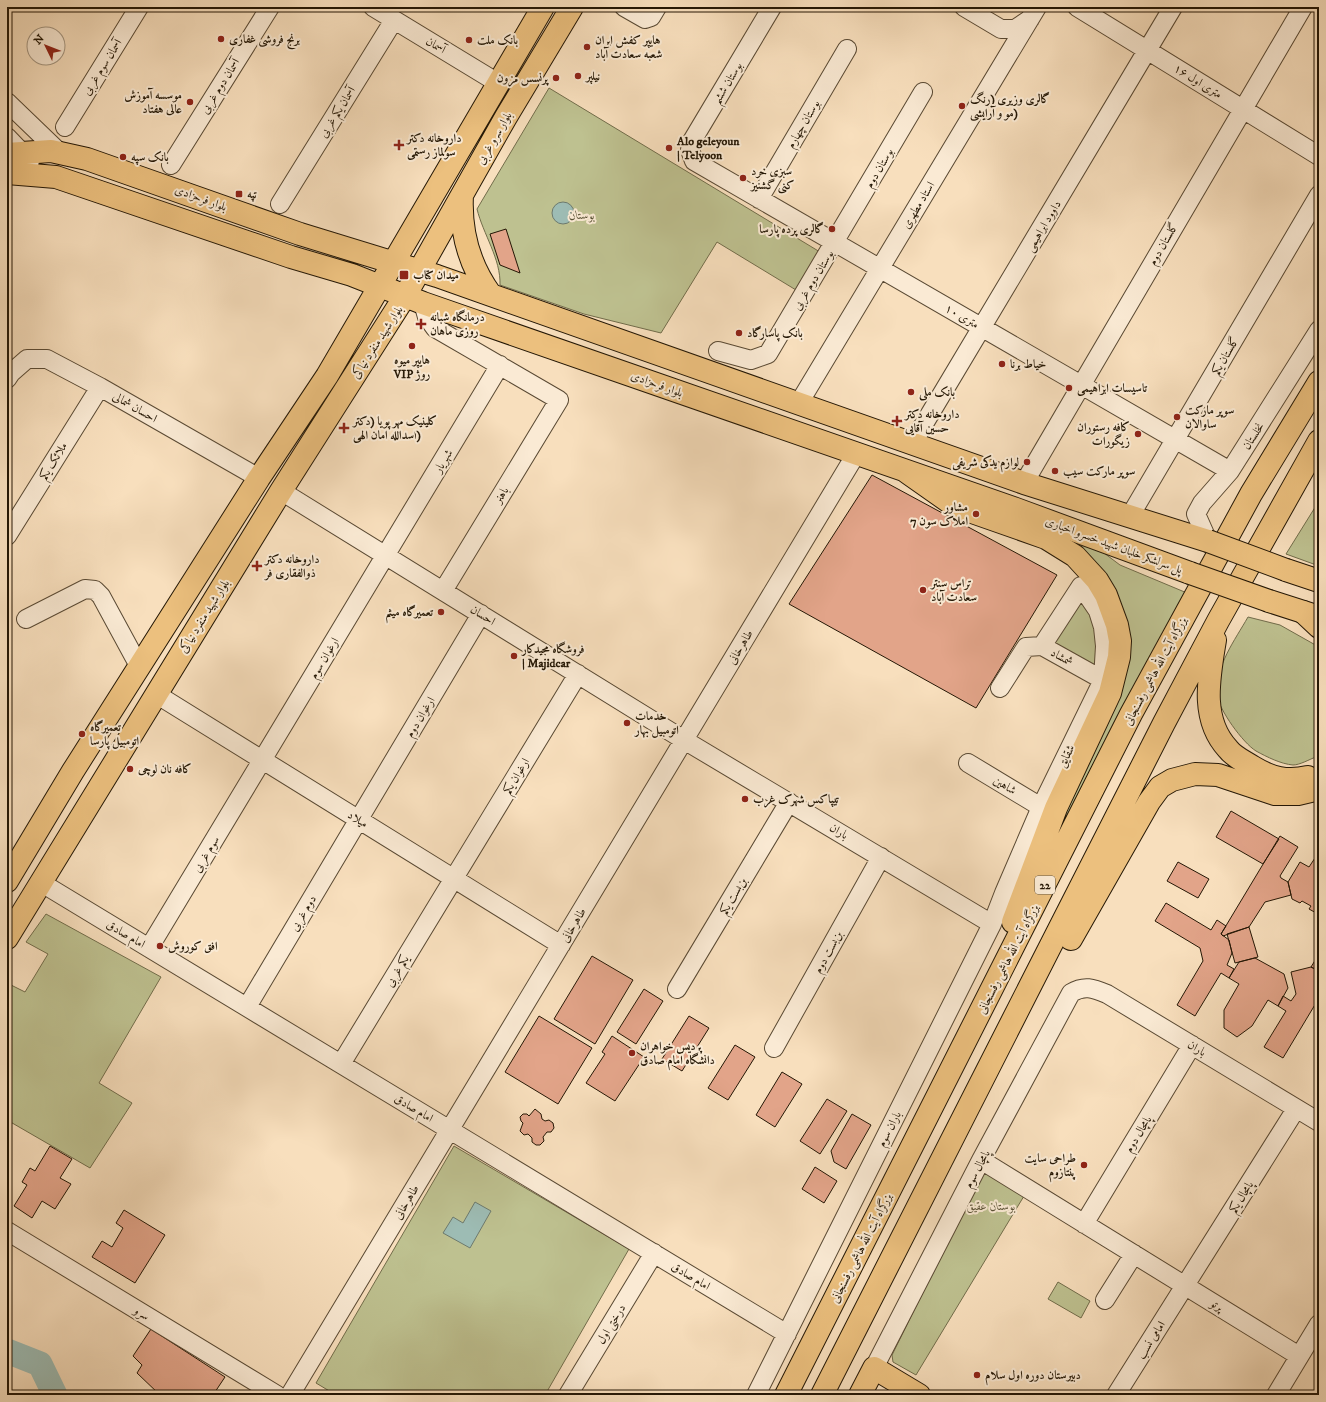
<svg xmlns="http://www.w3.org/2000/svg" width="1326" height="1402" font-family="'IM FELL DW Pica',Amiri,serif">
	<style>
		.green { fill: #bec190; stroke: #716c4a }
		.water { fill: #9dbcb4; stroke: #6d7a6e }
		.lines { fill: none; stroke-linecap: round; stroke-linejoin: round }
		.river { stroke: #9dbcb4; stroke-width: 25 }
		.building { fill: #e2a489; stroke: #241705 }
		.minor-casing { stroke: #594933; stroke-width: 20 }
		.major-casing { stroke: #241705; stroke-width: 24 }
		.highway-casing { stroke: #241705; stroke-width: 24 }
		.minor { stroke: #faead4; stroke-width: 18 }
		.major { stroke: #ecc07e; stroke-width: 22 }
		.highway { stroke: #ecc07e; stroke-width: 22 }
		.major-bridge-casing { stroke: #241705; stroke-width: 24; stroke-linecap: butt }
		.major-bridge { stroke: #ecc07e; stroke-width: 22 }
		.poi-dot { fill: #8f2418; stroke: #faead4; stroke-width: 1.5 }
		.labels { text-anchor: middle; stroke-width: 4; stroke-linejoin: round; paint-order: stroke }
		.shield { fill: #faead4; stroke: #645643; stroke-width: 1 }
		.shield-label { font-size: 11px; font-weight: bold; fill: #241705 }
		.poi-label { font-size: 12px; font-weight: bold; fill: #241705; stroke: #faead4; text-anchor: start }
		.street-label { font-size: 12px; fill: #241705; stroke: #faead4 }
		.park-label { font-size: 12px; font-style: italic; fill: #5a5236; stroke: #faead4 }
	</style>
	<rect width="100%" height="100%" fill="#f8dfbd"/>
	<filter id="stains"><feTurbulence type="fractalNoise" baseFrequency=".005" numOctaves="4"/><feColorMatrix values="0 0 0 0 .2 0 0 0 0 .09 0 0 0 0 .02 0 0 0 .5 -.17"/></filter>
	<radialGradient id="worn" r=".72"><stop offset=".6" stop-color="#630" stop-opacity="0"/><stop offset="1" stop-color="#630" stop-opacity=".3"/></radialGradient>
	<!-- green -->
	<path class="green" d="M549,88L820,252L796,290L717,242L661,333L584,314L500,285C501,259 483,234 477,209Z
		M1319,501V566L1286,554Z
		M999,516L1100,550L1120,565L1187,593L1017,922L1084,757L1110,594Z
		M1075,601L1090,607L1100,641L1094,667L1054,644Z
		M1248,617L1280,625L1319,647V755L1316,757C1310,759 1300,765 1293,765C1281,764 1267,757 1256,751C1243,743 1219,710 1217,695C1215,666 1235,640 1248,617Z
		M46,914L161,977L99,1083L132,1103L90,1168L7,1120V983L25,992L48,954L26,942Z
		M454,1146L629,1249L545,1395H336L316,1383Z
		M983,1171L1024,1196L916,1375L893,1362L892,1355Z
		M1058,1282L1090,1301L1081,1318L1048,1299Z"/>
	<!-- water -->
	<path class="water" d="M552 213a11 11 0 1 1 22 0a11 11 0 1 1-22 0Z
		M475,1202L491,1211L470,1248L443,1233L453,1217L463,1223Z"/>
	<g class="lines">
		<!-- river -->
		<path class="river" d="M7,1351L40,1364L55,1395"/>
	</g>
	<!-- building -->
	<path class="building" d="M506,229L520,273L500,265L490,234Z
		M872,475L1057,575L976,708L789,604Z
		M1231,811L1279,839L1263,864L1216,837Z
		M1280,836L1298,847L1280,876L1281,878L1288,882L1291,895L1265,902L1249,927L1223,936L1221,934Z
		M1315,858L1319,860L1318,914L1309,909L1311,906L1302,901L1300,903L1292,899L1288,882L1300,862L1309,867Z
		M1178,862L1209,879L1198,898L1167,881Z
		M1166,903L1211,930L1217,920L1226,926L1221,934L1229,940L1232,953L1227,965L1234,969L1229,978L1221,973L1195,1016L1177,1005L1203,961L1200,948L1155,921Z
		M1249,927L1258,957L1235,963L1227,934Z
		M1319,954V971L1311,967Z
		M592,956L633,980L595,1044L554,1019Z
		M1255,958L1284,974L1288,988L1278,1006L1268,1000L1252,1026L1237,1037L1224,1028V1010L1239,984L1229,978L1239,962Z
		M1311,967L1319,971V998L1283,1058L1264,1047L1286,1011L1278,1006L1283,996L1291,1001L1296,994L1291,972Z
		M644,989L663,1001L636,1044L617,1032Z
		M539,1016L592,1048L558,1104L505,1072Z
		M689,1016L709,1028L682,1071L662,1059Z
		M612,1036L644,1057L615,1101L586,1083L605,1054L602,1052Z
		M735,1045L755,1057L728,1100L708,1088Z
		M782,1072L802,1084L775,1127L756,1115Z
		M827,1099L847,1111L820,1154L800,1141Z
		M535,1109L541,1114L542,1119L545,1121L549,1120L553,1123L554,1128L551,1132H547L543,1137L544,1141L540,1145H536L532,1142V1138L528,1134L524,1135L520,1131L523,1123L521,1121L520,1117L523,1114H527L529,1116Z
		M852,1114L871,1125L846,1169L834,1162L831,1151Z
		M50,1146L72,1159L60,1178L71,1184L55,1209L42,1201L32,1218L14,1206L27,1185L22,1182L30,1168L35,1171Z
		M815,1167L837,1181L824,1203L802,1189Z
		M124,1210L165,1235L135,1283L92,1257L102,1241L112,1247L123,1228L116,1223Z
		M151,1329L225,1377L213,1395H160L137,1373L142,1365L133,1356Z"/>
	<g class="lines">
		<defs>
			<path id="minor" d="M373,7L498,83
				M624,7L645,19L651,17L657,7
				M772,7L692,141L690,150L694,161L1230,471
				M964,7L1001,29H1015L1030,19
				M1077,7L1319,156
				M7,102L60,153
				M65,127L139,7
				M7,137L30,161
				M171,165L270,7
				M759,199L847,49
				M280,204L394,20
				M423,303L427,317L435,328L559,400L443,591
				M718,351L751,360L768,354L923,92
				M7,379L11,373L27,359H47L100,387L259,478
				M799,403L1037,7
				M912,444L1173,7
				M1024,483L1303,7
				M281,491L684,740L992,924
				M1130,516L1319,195
				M7,536L100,387
				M1208,541L1196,514L1202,503L1230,471L1319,330
				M26,619L85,589L95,590L101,596L139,666
				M1042,646L1103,680
				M1000,688L1026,647L1042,646
				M156,694L561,945
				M968,763L1041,807
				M40,882L787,1334
				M149,948L500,365
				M677,989L789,802
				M247,1007L481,614
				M774,1048L881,857
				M341,1064L578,674
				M981,1160L1299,1356
				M1084,1224L1192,1045
				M7,1231L277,1395
				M1105,1300L1134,1254
				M874,1368L981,1160L1071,993C1084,985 1093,988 1107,994L1319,1122
				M290,1395L856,454
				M568,1395L654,1253
				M756,1395L992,924L1004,893L1041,807L1103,680L1105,646L1103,627L1098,611L1081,586L1042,646
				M1116,1395L1296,1109
				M1276,1395L1319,1324"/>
			<path id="major" d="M7,154L51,151L87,159L300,234L437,276L1024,483L1208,541
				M7,173L56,177L291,257L352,275L423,303L1016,509L1190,573
				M462,195C460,233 469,265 491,295
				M1286,570L1319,581
				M1269,601L1319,617
				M7,881L73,771L259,478L327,376L543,7
				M7,938L281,491L405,296L506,117L572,7
				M860,1395L874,1368L919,1395"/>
			<path id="highway" d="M908,473L955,506L1046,538L1075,556L1097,580L1106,595L1117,625L1120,641L1119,657L1110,693L1056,808L1013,922
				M1303,612L1319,627
				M1215,640C1209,677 1200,719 1228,749C1234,757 1244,761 1253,767C1271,778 1287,782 1308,777
				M1071,939L1149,802L1160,787L1172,780L1195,774L1218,775L1275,794H1298L1319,789
				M786,1395L1131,714L1251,494L1319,382
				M822,1395L1164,723L1218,621L1319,441"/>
		</defs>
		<!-- minor casing -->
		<use href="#minor" class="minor-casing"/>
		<!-- major casing -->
		<use href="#major" class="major-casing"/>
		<!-- highway casing -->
		<use href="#highway" class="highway-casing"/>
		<!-- minor -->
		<use href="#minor" class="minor"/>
		<!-- major -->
		<use href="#major" class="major"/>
		<!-- highway -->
		<use href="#highway" class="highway"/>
		<defs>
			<path id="major-bridge" d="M1208,541L1286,570
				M1190,573L1269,601"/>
		</defs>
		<!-- major-bridge casing -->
		<use href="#major-bridge" class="major-bridge-casing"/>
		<!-- major-bridge -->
		<use href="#major-bridge" class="major-bridge"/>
	</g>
	<!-- markers -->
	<g class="poi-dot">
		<circle cx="221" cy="39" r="4"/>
		<circle cx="469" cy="40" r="4"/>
		<circle cx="587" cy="47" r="4"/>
		<circle cx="578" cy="76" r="4"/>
		<circle cx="556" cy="78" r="4"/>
		<circle cx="190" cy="102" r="4"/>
		<circle cx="962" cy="106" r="4"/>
		<path d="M397 139h4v4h4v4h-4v4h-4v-4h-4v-4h4z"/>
		<circle cx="669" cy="148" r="4"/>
		<circle cx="123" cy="157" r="4"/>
		<circle cx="743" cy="178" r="4"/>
		<rect x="235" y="190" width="8" height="8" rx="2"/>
		<circle cx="832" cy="229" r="4"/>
		<rect x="399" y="270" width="10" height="10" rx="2"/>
		<path d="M419 318h4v4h4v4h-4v4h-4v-4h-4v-4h4z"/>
		<circle cx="739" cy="333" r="4"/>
		<circle cx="412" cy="346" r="4"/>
		<circle cx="1002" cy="364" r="4"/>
		<circle cx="1069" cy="388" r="4"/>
		<circle cx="911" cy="392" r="4"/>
		<circle cx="1177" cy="417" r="4"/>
		<path d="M895 415h4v4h4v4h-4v4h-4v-4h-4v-4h4z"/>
		<path d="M342 422h4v4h4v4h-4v4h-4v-4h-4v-4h4z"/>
		<circle cx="1138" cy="434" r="4"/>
		<circle cx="1027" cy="462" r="4"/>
		<circle cx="1055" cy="471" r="4"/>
		<circle cx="976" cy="514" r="4"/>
		<path d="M255 560h4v4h4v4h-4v4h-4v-4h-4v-4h4z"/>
		<circle cx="923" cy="590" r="4"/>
		<circle cx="441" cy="612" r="4"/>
		<circle cx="514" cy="656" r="4"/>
		<circle cx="627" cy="723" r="4"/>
		<circle cx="82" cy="734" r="4"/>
		<circle cx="130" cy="769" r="4"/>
		<circle cx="745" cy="799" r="4"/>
		<circle cx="160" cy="946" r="4"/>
		<circle cx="632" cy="1053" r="4"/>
		<circle cx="1084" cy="1165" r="4"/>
		<circle cx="977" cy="1375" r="4"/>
	</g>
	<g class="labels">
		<!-- shield labels -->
		<rect class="shield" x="1035" y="876" width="20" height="18" rx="3"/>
		<g class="shield-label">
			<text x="1045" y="889">22</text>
		</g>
		<!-- poi labels -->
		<g class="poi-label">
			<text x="229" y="43">برنج فروشی غفاری</text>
			<text x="477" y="44">بانک ملت</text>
			<text x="595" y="44">هایپر کفش ایران<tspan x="595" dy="14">شعبه سعادت آباد</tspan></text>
			<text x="586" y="80">نیلپر</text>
			<text x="548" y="82" text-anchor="end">پرنسس مزون</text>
			<text x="182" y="99" text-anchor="end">موسسه آموزش<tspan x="182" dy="14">عالی هفتاد</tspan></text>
			<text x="970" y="103">گالری وزیری (رنگ<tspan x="970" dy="14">مو و آرایشی)</tspan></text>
			<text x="407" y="142">داروخانه دکتر<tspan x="407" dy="14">سولماز رستمی</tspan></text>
			<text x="677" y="145">Alo geleyoun<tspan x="677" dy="14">| Telyoon</tspan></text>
			<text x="131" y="161">بانک سپه</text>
			<text x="751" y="175">سبزی خرد<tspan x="751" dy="14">کنی گشنیز</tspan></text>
			<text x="247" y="198">تپه</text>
			<text x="824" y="233" text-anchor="end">گالری پرده پارسا</text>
			<text x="413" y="279">میدان کتاب</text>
			<text x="430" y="321">درمانگاه شبانه<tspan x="430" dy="14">روزی ماهان</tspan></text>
			<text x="747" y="337">بانک پاسارگاد</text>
			<text x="412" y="364" text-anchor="middle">هایپر میوه<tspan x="412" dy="14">VIP روژ</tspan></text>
			<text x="1010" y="368">خیاط برنا</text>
			<text x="1077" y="392">تاسیسات ابراهیمی</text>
			<text x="919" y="396">بانک ملی</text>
			<text x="1185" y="414">سوپر مارکت<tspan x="1185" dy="14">ساوالان</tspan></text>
			<text x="905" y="418">داروخانه دکتر<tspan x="905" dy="14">حسین آقایی</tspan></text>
			<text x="353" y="425">کلینیک مهر پویا (دکتر<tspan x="353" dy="14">اسدالله امان الهی)</tspan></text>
			<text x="1130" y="431" text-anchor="end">کافه رستوران<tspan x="1130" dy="14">زیگورات</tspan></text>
			<text x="1019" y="466" text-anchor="end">لوازم یدکی شریفی</text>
			<text x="1063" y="475">سوپر مارکت سیب</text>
			<text x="968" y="511" text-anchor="end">مشاور<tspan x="968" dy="14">املاک سون 7</tspan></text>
			<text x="265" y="563">داروخانه دکتر<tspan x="265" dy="14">ذوالفقاری فر</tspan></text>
			<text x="931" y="587">تراس سنتر<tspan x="931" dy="14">سعادت آباد</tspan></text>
			<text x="433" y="616" text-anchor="end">تعمیرگاه میثم</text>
			<text x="522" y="653">فروشگاه مجیدکار<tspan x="522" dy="14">| Majidcar</tspan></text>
			<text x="635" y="720">خدمات<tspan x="635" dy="14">اتومبیل بهار</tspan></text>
			<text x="90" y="731">تعمیرگاه<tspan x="90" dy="14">اتومبیل پارسا</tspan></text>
			<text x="138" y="773">کافه نان لوچی</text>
			<text x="753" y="803">تیپاکس شهرک غرب</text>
			<text x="168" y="950">افق کوروش</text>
			<text x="640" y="1050">پردیس خواهران<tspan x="640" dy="14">دانشگاه امام صادق</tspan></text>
			<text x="1076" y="1162" text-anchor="end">طراحی سایت<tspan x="1076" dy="14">پنتازوم</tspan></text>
			<text x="985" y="1379">دبیرستان دوره اول سلام</text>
		</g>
		<!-- street labels -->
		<g class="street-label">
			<text transform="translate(436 45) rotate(31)" y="4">آسمان</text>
			<text transform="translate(102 67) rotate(-58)" y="4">آسمان سوم غربی</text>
			<text transform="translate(1198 81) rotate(32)" y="4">۱۶ متری اول</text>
			<text transform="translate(727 83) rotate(-59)" y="4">بوستان ششم</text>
			<text transform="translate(220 86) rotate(-58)" y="4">آسمان دوم غربی</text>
			<text transform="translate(337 112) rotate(-58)" y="4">آسمان یکم غربی</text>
			<text transform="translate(803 124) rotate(-60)" y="4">بوستان چهارم</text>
			<text transform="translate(494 138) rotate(-60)" y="4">بلوار سرو غربی</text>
			<text transform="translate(879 168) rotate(-60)" y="4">بوستان دوم</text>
			<text transform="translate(201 198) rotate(20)" y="4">بلوار فرحزادی</text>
			<text transform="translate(918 205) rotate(-59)" y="4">استاد مطهری</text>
			<text transform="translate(1043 226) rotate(-59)" y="4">داوود ابراهیمی</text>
			<text transform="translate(1163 244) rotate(-60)" y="4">گلستان دوم</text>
			<text transform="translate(813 280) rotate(-59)" y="4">بوستان دوم غربی</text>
			<text transform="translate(962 316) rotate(30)" y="4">۱۰ متری</text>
			<text transform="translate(377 342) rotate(-57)" y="4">بلوار شهید منفرد نیاکی</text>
			<text transform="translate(1225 356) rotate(-60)" y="4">گلستان یکم</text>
			<text transform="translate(657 384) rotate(20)" y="4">بلوار فرحزادی</text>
			<text transform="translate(135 407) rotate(30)" y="4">احسان شمالی</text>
			<text transform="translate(1253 436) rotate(-57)" y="4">نخلستان</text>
			<text transform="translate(53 461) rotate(-58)" y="4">ملائک یکم</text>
			<text transform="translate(443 461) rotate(-59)" y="4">شهریار</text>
			<text transform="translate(501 495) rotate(-59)" y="4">باهنر</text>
			<text transform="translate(1114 545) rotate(20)" y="4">پل سرلشکر خلبان شهید خسرو اخباری</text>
			<text transform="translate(483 615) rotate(32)" y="4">احسان</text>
			<text transform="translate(204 616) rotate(-58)" y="4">بلوار شهید منفرد نیاکی</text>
			<text transform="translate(740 647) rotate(-59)" y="4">طاهرخانی</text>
			<text transform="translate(1062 657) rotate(29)" y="4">شمشاد</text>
			<text transform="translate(324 658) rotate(-59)" y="4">ارغوان سوم</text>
			<text transform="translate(1155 671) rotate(-62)" y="4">بزرگراه آیت الله هاشمی رفسنجانی</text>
			<text transform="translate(420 717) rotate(-59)" y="4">ارغوان دوم</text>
			<text transform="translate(1066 756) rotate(-64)" y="4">شقایق</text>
			<text transform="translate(516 776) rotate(-59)" y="4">ارغوان یکم</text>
			<text transform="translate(1005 785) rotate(31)" y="4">شاهین</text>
			<text transform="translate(358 819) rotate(32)" y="4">میلاد</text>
			<text transform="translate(839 831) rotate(31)" y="4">باران</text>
			<text transform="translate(206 854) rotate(-59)" y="4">سوم غربی</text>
			<text transform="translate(733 896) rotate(-59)" y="4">بن‌بست یکم</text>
			<text transform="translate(303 913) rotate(-59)" y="4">دوم غربی</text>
			<text transform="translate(573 925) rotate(-59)" y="4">طاهرخانی</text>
			<text transform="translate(126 934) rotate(31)" y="4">امام صادق</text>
			<text transform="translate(828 952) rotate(-61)" y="4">بن‌بست دوم</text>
			<text transform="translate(1008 959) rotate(-63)" y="4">بزرگراه آیت الله هاشمی رفسنجانی</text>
			<text transform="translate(397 971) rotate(-59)" y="4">یکم غربی</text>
			<text transform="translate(1197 1048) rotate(31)" y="4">باران</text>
			<text transform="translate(414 1108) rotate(31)" y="4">امام صادق</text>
			<text transform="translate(889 1129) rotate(-63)" y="4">باران سوم</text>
			<text transform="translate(1138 1134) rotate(-59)" y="4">پامچال دوم</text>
			<text transform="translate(977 1169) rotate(-62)" y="4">پامچال سوم</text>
			<text transform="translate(1241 1197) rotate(-58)" y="4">پامچال یکم</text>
			<text transform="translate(406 1202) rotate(-59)" y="4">طاهرخانی</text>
			<text transform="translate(861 1248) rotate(-63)" y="4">بزرگراه آیت الله هاشمی رفسنجانی</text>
			<text transform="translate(691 1276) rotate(31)" y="4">امام صادق</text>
			<text transform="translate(1217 1305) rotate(32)" y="4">پرتو</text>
			<text transform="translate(142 1313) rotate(31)" y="4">سرو</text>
			<text transform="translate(611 1324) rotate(-59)" y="4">درختی اول</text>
			<text transform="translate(1151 1340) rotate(-58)" y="4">امامی نسب</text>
		</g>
		<!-- park labels -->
		<g class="park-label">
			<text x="582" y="219">بوستان</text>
			<text x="991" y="1210">بوستان عقیق</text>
		</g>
	</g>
	<!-- margin -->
	<rect width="1326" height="1402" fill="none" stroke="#f8dfbd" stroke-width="24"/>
	<rect x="8" y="8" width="1310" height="1386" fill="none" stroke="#241705" stroke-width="2"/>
	<rect x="12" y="12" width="1302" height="1378" fill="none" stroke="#241705"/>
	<!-- north arrow -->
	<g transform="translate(46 46) rotate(313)"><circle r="19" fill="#faead4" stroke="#a49681"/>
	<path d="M0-3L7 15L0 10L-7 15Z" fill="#8f2418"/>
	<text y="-6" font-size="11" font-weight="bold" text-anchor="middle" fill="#241705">N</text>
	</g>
	<rect width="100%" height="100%" filter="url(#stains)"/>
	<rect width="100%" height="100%" fill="url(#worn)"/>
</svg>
